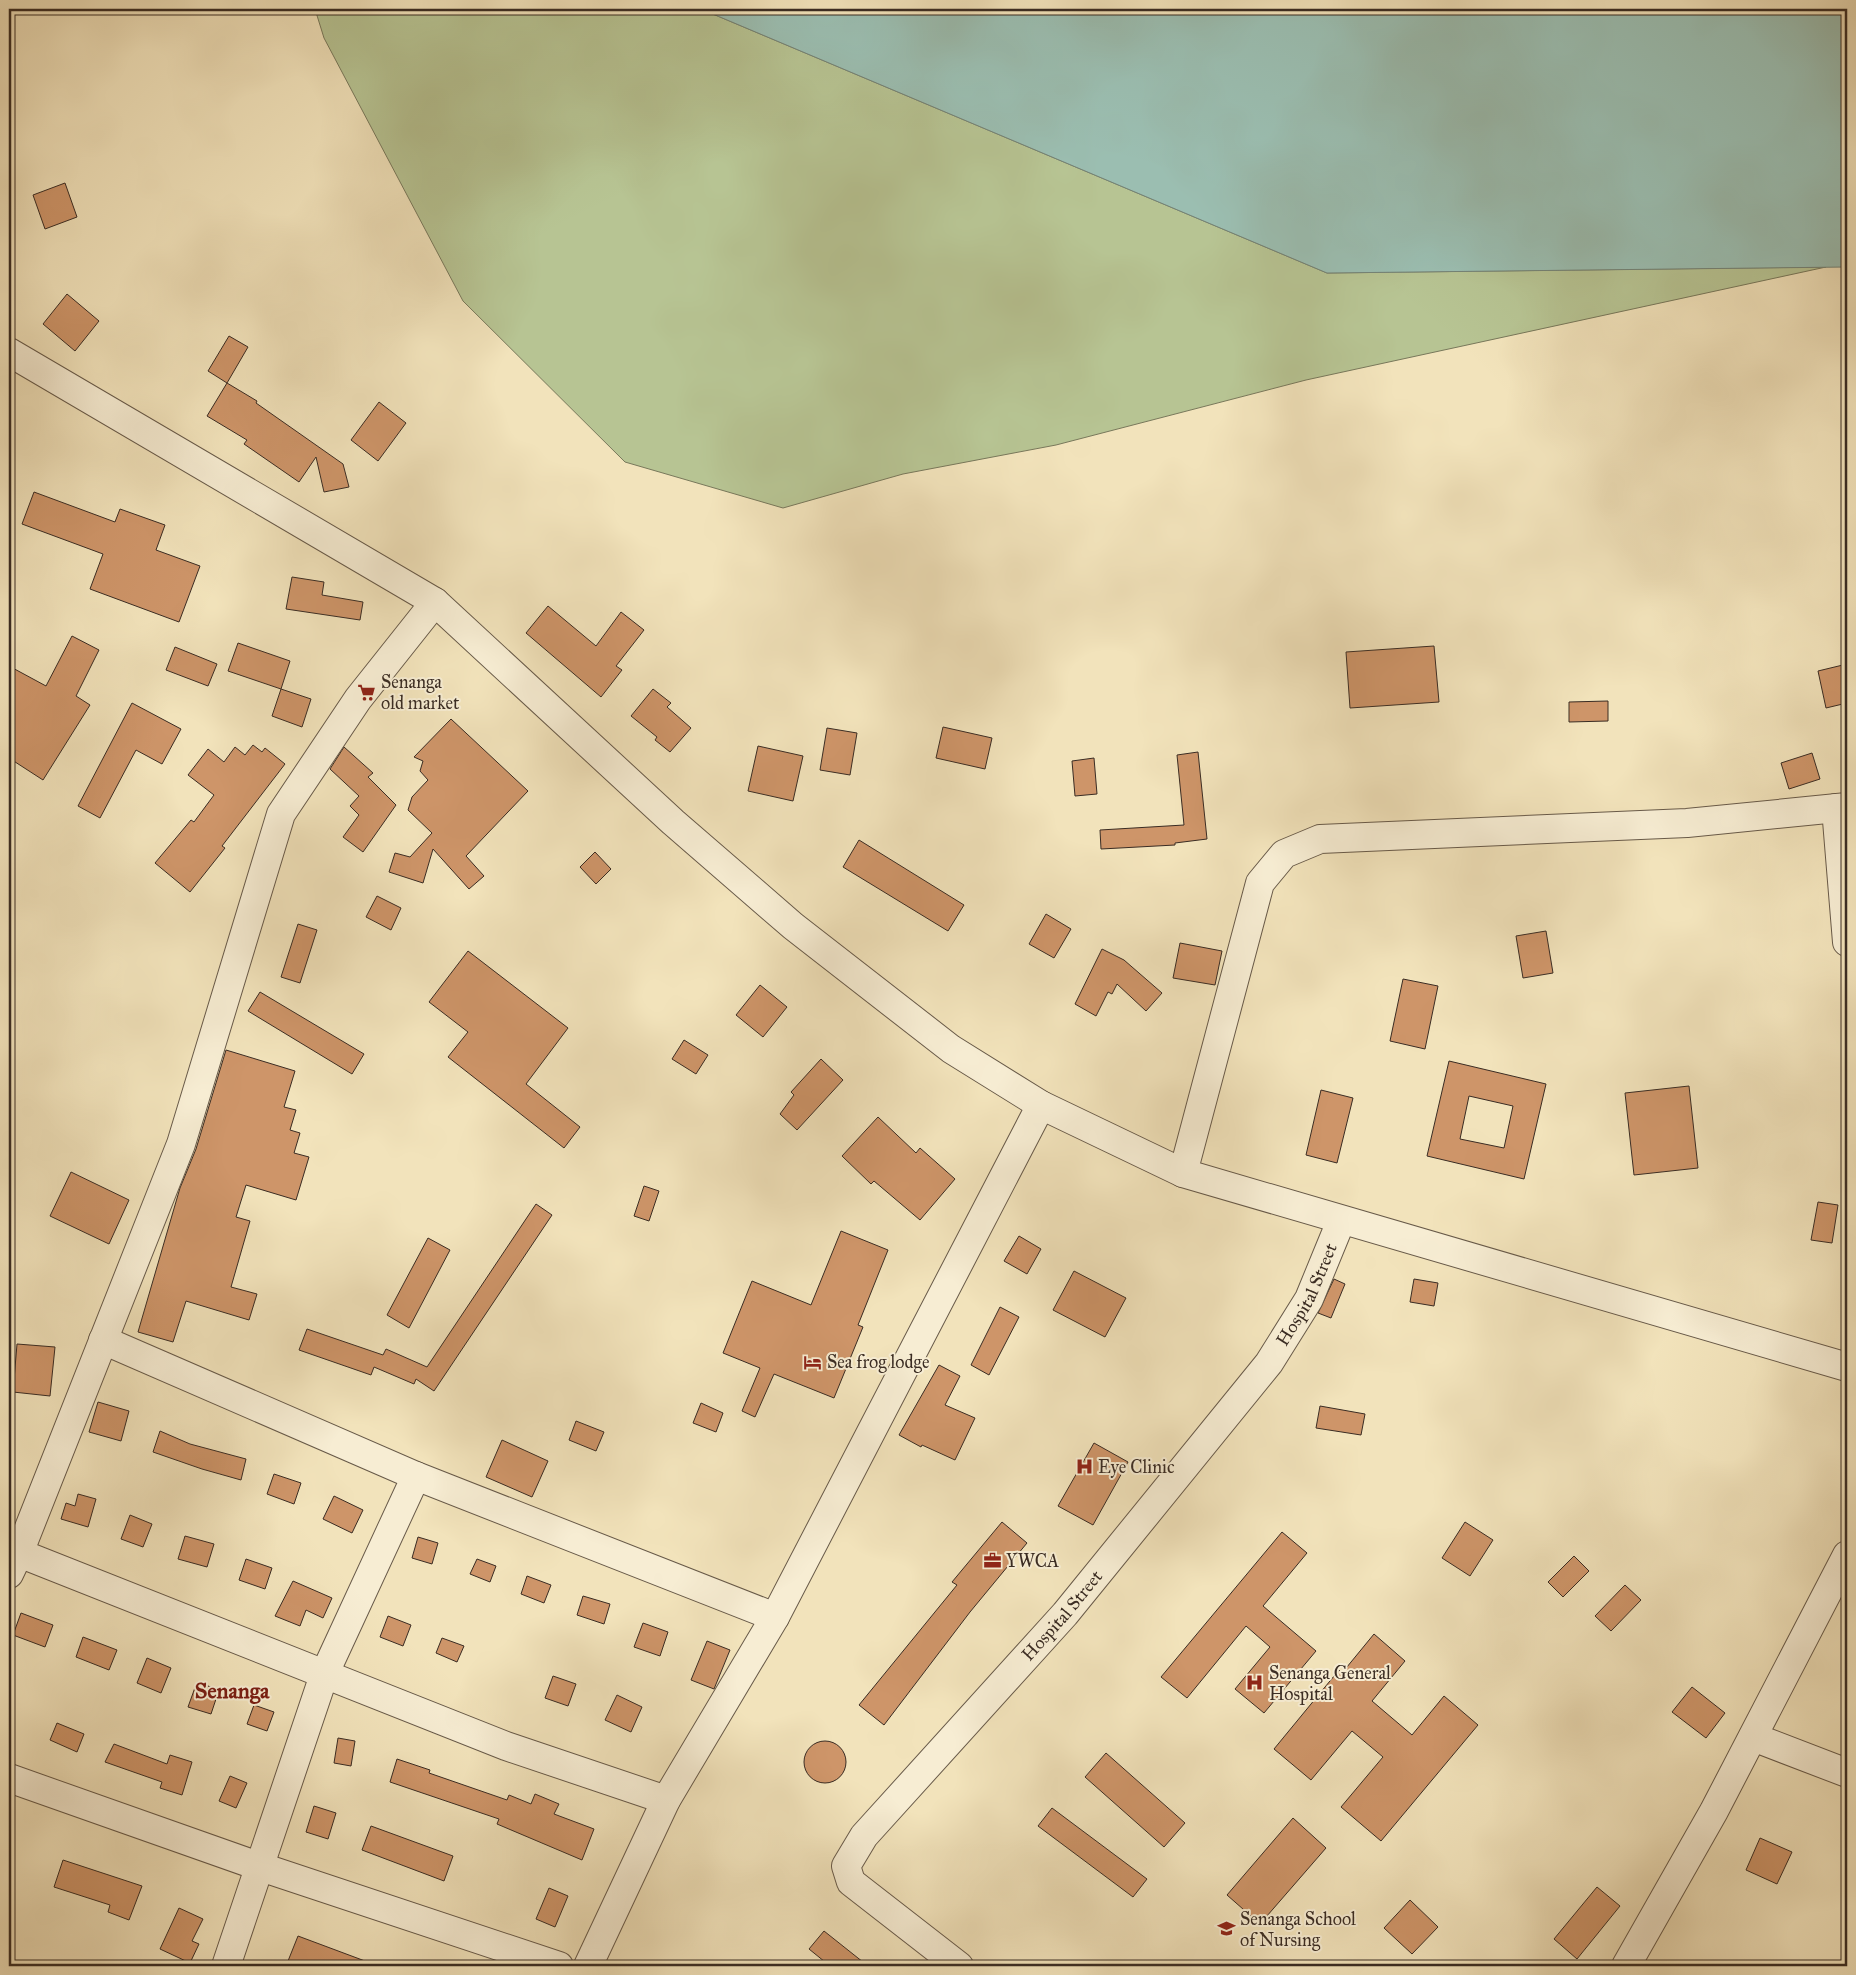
<svg xmlns="http://www.w3.org/2000/svg" width="1856" height="1975" font-family="'IM FELL Great Primer',serif">
	<style>
		.green { fill: #b7c493; stroke: #78785b }
		.water { fill: #9bbeb1; stroke: #748478 }
		.building { fill: #ce9569; stroke: #3a2c23; fill-rule: evenodd }
		.lines { fill: none; stroke-linecap: round; stroke-linejoin: round }
		.minor-casing { stroke: #685a49; stroke-width: 30 }
		.minor { stroke: #f7edd3; stroke-width: 28 }
		.labels { text-anchor: middle; stroke-width: 4; stroke-linejoin: round; paint-order: stroke }
		.poi-label { font-size: 18px; fill: #3a2c23; stroke: #f7edd3; text-anchor: start }
		.street-label { font-size: 18px; fill: #3a2c23; stroke: #f7edd3 }
		.district-label { font-size: 22px; font-weight: bold; fill: #7a1f14; stroke: #f7edd3 }
	</style>
	<rect width="100%" height="100%" fill="#f2e3bb"/>
	<filter id="stains"><feTurbulence type="fractalNoise" baseFrequency=".004" numOctaves="4"/><feColorMatrix values="0 0 0 0 .2 0 0 0 0 .09 0 0 0 0 .02 0 0 0 .5 -.17"/></filter>
	<radialGradient id="worn" r=".72"><stop offset=".6" stop-color="#630" stop-opacity="0"/><stop offset="1" stop-color="#630" stop-opacity=".3"/></radialGradient>
	<!-- green -->
	<path class="green" d="M315,9H701L1327,273L1826,267L1306,380L1056,445L903,474L783,508L625,462L463,301L324,38Z"/>
	<!-- water -->
	<path class="water" d="M701,9H1847V267L1327,273Z"/>
	<!-- building -->
	<path class="building" d="M65,183L77,217L45,229L33,195Z
		M67,294L99,321L75,351L43,324Z
		M229,336L248,347L227,383L208,371Z
		M227,383L257,401L256,403L343,464L349,487L324,492L316,457L299,482L244,444L247,440L207,416Z
		M379,402L406,423L378,461L351,440Z
		M34,492L115,522L120,509L165,525L156,550L200,566L179,622L90,589L103,554L22,524Z
		M292,577L324,582L322,595L363,602L360,620L286,609Z
		M548,606L596,646L621,612L644,630L616,666L622,670L601,697L526,633Z
		M72,636L99,650L76,696L90,705L43,780L9,758V666L46,686Z
		M238,643L290,661L281,689L228,671Z
		M1434,646L1439,702L1350,708L1346,652Z
		M175,647L217,664L208,686L166,670Z
		M1847,664V703L1826,708L1818,671Z
		M281,689L311,699L302,727L272,716Z
		M653,689L671,703L667,707L691,728L670,752L655,740L657,737L631,716Z
		M1608,701V721L1569,722V702Z
		M132,703L181,729L162,764L136,750L100,818L78,806Z
		M451,719L528,791L466,856L484,876L469,889L433,849L423,883L389,872L395,853L410,857L432,833L408,810L412,797L428,780L420,771L423,761L414,757Z
		M943,727L992,738L985,769L936,758Z
		M827,728L857,733L850,775L820,770Z
		M253,745L262,752L265,748L285,764L222,846L225,848L190,892L155,863L191,820L194,822L214,795L188,775L208,749L224,762L235,747L245,755Z
		M758,746L803,756L793,801L748,791Z
		M344,747L373,773L368,777L396,805L363,852L343,837L359,815L350,806L359,796L330,769Z
		M1198,752L1207,839L1175,843V845L1101,849L1100,830L1184,825L1177,755Z
		M1812,753L1820,779L1789,789L1781,763Z
		M1094,758L1097,794L1075,796L1072,761Z
		M859,840L964,905L948,931L843,867Z
		M595,852L611,869L596,884L580,867Z
		M377,896L401,908L391,930L366,917Z
		M1046,914L1071,929L1054,958L1029,944Z
		M298,924L317,930L300,983L281,977Z
		M1546,931L1553,973L1523,978L1516,936Z
		M1180,943L1222,951L1215,985L1173,978Z
		M1102,949L1124,960L1162,993L1146,1011L1117,984L1112,994L1108,992L1096,1016L1075,1004Z
		M468,951L568,1028L526,1084L580,1127L564,1148L448,1057L468,1032L429,1002Z
		M1403,979L1438,986L1425,1049L1390,1041Z
		M760,985L787,1007L763,1037L736,1015Z
		M260,992L364,1054L352,1074L248,1011Z
		M684,1040L708,1055L696,1074L672,1059Z
		M226,1050L295,1071L284,1107L296,1110L290,1130L300,1133L294,1153L309,1157L296,1200L246,1185L236,1217L250,1221L231,1287L257,1294L249,1320L186,1301L173,1342L138,1332L180,1188L196,1149Z
		M821,1059L843,1080L797,1130L780,1114L794,1095L791,1092Z
		M1449,1061L1546,1084L1524,1179L1427,1156ZM1469,1096L1513,1106L1504,1148L1460,1139Z
		M1689,1086L1698,1168L1634,1175L1625,1093Z
		M1321,1090L1353,1098L1337,1163L1306,1155Z
		M878,1117L916,1153L920,1148L955,1179L920,1220L874,1181L871,1184L842,1156Z
		M71,1172L129,1200L109,1244L50,1216Z
		M644,1186L659,1191L649,1221L634,1216Z
		M1818,1202L1838,1205L1832,1243L1811,1240Z
		M536,1204L552,1215L434,1391L416,1379L414,1384L374,1367L371,1375L299,1350L307,1329L383,1355L386,1349L427,1367Z
		M841,1231L888,1250L858,1325L863,1327L834,1398L774,1374L755,1417L742,1411L760,1368L723,1353L752,1281L811,1305Z
		M1019,1236L1041,1249L1027,1274L1004,1261Z
		M428,1238L450,1250L409,1328L387,1315Z
		M1074,1271L1126,1298L1105,1337L1053,1310Z
		M1334,1279L1345,1284L1331,1318L1318,1313Z
		M1414,1279L1438,1283L1434,1306L1410,1302Z
		M1000,1307L1019,1317L989,1375L971,1365Z
		M17,1344L55,1347L50,1396L13,1392Z
		M939,1365L960,1376L945,1405L975,1418L955,1460L922,1445L921,1447L899,1435Z
		M98,1402L129,1411L121,1441L89,1432Z
		M701,1403L723,1413L716,1432L693,1423Z
		M1320,1406L1365,1414L1361,1435L1316,1428Z
		M576,1421L604,1432L596,1451L569,1440Z
		M160,1431L190,1444L246,1459L241,1480L202,1469L153,1452Z
		M502,1440L548,1461L532,1497L486,1477Z
		M1094,1443L1128,1462L1093,1525L1058,1506Z
		M274,1474L301,1483L294,1504L267,1494Z
		M78,1494L96,1499L88,1527L61,1519L66,1503L75,1506Z
		M334,1496L363,1510L352,1533L323,1519Z
		M130,1515L152,1524L143,1547L121,1539Z
		M1002,1522L1027,1543L970,1612L884,1725L859,1705L957,1585L952,1582Z
		M1465,1522L1493,1540L1470,1576L1442,1558Z
		M1282,1532L1307,1553L1263,1606L1316,1651L1264,1713L1235,1689L1270,1647L1246,1626L1187,1698L1161,1677Z
		M185,1536L214,1544L207,1567L178,1559Z
		M418,1537L438,1543L432,1564L412,1558Z
		M1574,1556L1589,1571L1563,1597L1548,1582Z
		M246,1559L272,1568L265,1589L239,1580Z
		M477,1559L496,1566L490,1582L470,1574Z
		M527,1576L551,1585L544,1603L521,1594Z
		M293,1581L332,1598L323,1618L306,1610L300,1626L275,1616Z
		M1625,1585L1641,1600L1611,1631L1595,1616Z
		M583,1596L610,1604L604,1624L577,1615Z
		M21,1613L53,1625L45,1647L13,1635Z
		M388,1616L411,1625L403,1646L380,1637Z
		M643,1623L668,1632L660,1656L634,1647Z
		M1374,1634L1405,1661L1372,1701L1412,1735L1444,1696L1478,1725L1381,1841L1341,1807L1383,1757L1352,1731L1311,1780L1274,1749L1339,1670L1342,1673Z
		M83,1637L117,1650L109,1670L76,1657Z
		M442,1638L464,1646L457,1662L436,1653Z
		M707,1641L730,1650L714,1689L691,1680Z
		M147,1658L171,1668L161,1693L137,1683Z
		M553,1676L576,1684L568,1706L545,1698Z
		M197,1682L219,1690L211,1714L188,1707Z
		M1692,1687L1725,1713L1706,1738L1672,1712Z
		M617,1695L642,1707L631,1732L605,1720Z
		M254,1705L274,1712L267,1731L247,1724Z
		M57,1723L84,1734L77,1752L50,1740Z
		M338,1738L355,1741L351,1766L334,1763Z
		M804 1762a21 21 0 1 1 42 0a21 21 0 1 1-42 0Z
		M114,1744L167,1764L170,1755L192,1762L182,1795L160,1788L162,1782L105,1762Z
		M1106,1753L1185,1823L1164,1847L1085,1777Z
		M397,1759L430,1770L429,1773L507,1800L509,1795L531,1804L535,1794L559,1804L554,1814L594,1829L582,1860L497,1824L499,1819L390,1782Z
		M230,1776L247,1783L236,1808L219,1801Z
		M314,1806L336,1813L328,1839L306,1832Z
		M1052,1808L1147,1879L1133,1897L1038,1826Z
		M1293,1818L1326,1848L1260,1924L1227,1895Z
		M371,1826L453,1856L444,1881L362,1850Z
		M1760,1838L1792,1852L1777,1884L1746,1870Z
		M63,1860L142,1886L129,1920L108,1912L110,1905L54,1887Z
		M1597,1887L1620,1906L1577,1959L1554,1939Z
		M549,1888L568,1896L555,1927L536,1919Z
		M1410,1900L1438,1927L1412,1954L1384,1928Z
		M179,1908L203,1919L192,1941L199,1944L190,1963L160,1949Z
		M824,1931L868,1966H830L809,1949Z
		M298,1936L373,1964V1966H286Z"/>
	<g class="lines">
		<defs>
			<g id="minor">
				<path d="M9,352L435,602L673,822L793,926L951,1049L1041,1105L1183,1173L1847,1367"/>
				<path d="M1836,808L1847,942"/>
				<path d="M1183,1173L1260,883L1284,854L1320,839L1687,823L1847,807"/>
				<path d="M103,1340L416,1476L775,1617"/>
				<path d="M19,1553L506,1746L666,1800"/>
				<path d="M9,1574L19,1553L181,1144L281,814L358,699L435,602"/>
				<path d="M1753,1737L1847,1773"/>
				<path d="M9,1778L261,1867L559,1966"/>
				<path d="M226,1966L324,1675L416,1476"/>
				<path d="M588,1966L666,1800L775,1617L1041,1105"/>
				<path id="s1" d="M959,1966L851,1882L846,1866L864,1836L1065,1614L1269,1363L1309,1299L1341,1221"/>
				<path d="M1626,1966L1714,1811L1847,1555"/>
			</g>
		</defs>
		<!-- minor casing -->
		<use href="#minor" class="minor-casing"/>
		<!-- minor -->
		<use href="#minor" class="minor"/>
	</g>
	<!-- icons -->
	<defs>
		<symbol id="supermarket-bare" viewBox="-9 -9 18 18"><path d="M-6-5.5h2.5l.6 2H6L4.5 2H-2.5L-4.4-4H-6ZM-1.5 3.2a1.3 1.3 0 1 0 .1 0ZM3 3.2a1.3 1.3 0 1 0 .1 0Z" fill="#8f2418" stroke="#f7edd3" stroke-width="2.5" paint-order="stroke"/></symbol>
		<symbol id="hotel-bare" viewBox="-9 -9 18 18"><path d="M-6-4.5h1.5V1H6V5H4.5V3h-9V5H-6ZM-4 0a1.8 1.8 0 1 1 3.6 0ZM.5 0V-2.5h3Q6-2.5 6 0Z" fill="#8f2418" stroke="#f7edd3" stroke-width="2.5" paint-order="stroke"/></symbol>
		<symbol id="hospital-bare" viewBox="-9 -9 18 18"><path d="M-5-5h3v3.5h4V-5h3V5h-3V1.5h-4V5h-3Z" fill="#8f2418" stroke="#f7edd3" stroke-width="2.5" paint-order="stroke"/></symbol>
		<symbol id="office-bare" viewBox="-9 -9 18 18"><path d="M-6-3h4V-5.5h4V-3h4V5H-6ZM-1-4.5V-3h2v-1.5ZM-6 0V1H6V0Z" fill="#8f2418" stroke="#f7edd3" stroke-width="2.5" paint-order="stroke"/></symbol>
		<symbol id="school-bare" viewBox="-9 -9 18 18"><path d="M0-5L7-2L0 1L-7-2ZM-4 1L0 2.5L4 1V4Q0 6-4 4Z" fill="#8f2418" stroke="#f7edd3" stroke-width="2.5" paint-order="stroke"/></symbol>
	</defs>
	<g fill-rule="evenodd">
		<use href="#supermarket-bare" x="354" y="680" width="25" height="25"/>
		<use href="#hotel-bare" x="800" y="1350" width="25" height="25"/>
		<use href="#hospital-bare" x="1072" y="1454" width="25" height="25"/>
		<use href="#office-bare" x="980" y="1548" width="25" height="25"/>
		<use href="#hospital-bare" x="1242" y="1670" width="25" height="25"/>
		<use href="#school-bare" x="1214" y="1916" width="25" height="25"/>
	</g>
	<g class="labels">
		<!-- poi labels -->
		<g class="poi-label">
			<text x="381" y="688">Senanga<tspan x="381" dy="21">old market</tspan></text>
			<text x="827" y="1368">Sea frog lodge</text>
			<text x="1098" y="1473">Eye Clinic</text>
			<text x="1006" y="1567">YWCA</text>
			<text x="1269" y="1679">Senanga General<tspan x="1269" dy="21">Hospital</tspan></text>
			<text x="1240" y="1925">Senanga School<tspan x="1240" dy="21">of Nursing</tspan></text>
		</g>
		<!-- street labels -->
		<g class="street-label">
			<text dy="6" stroke="none"><textPath href="#s1" startOffset="890">Hospital Street</textPath></text>
			<text dy="6" stroke="none"><textPath href="#s1" startOffset="485">Hospital Street</textPath></text>
		</g>
		<!-- district labels -->
		<g class="district-label">
			<text x="232" y="1698">Senanga</text>
		</g>
	</g>
	<!-- margin -->
	<rect width="1856" height="1975" fill="none" stroke="#f2e3bb" stroke-width="30"/>
	<rect x="10" y="10" width="1836" height="1955" fill="none" stroke="#3a2c23" stroke-width="2.5"/>
	<rect x="15" y="15" width="1826" height="1945" fill="none" stroke="#3a2c23"/>
	<rect width="100%" height="100%" filter="url(#stains)"/>
	<rect width="100%" height="100%" fill="url(#worn)"/>
</svg>
